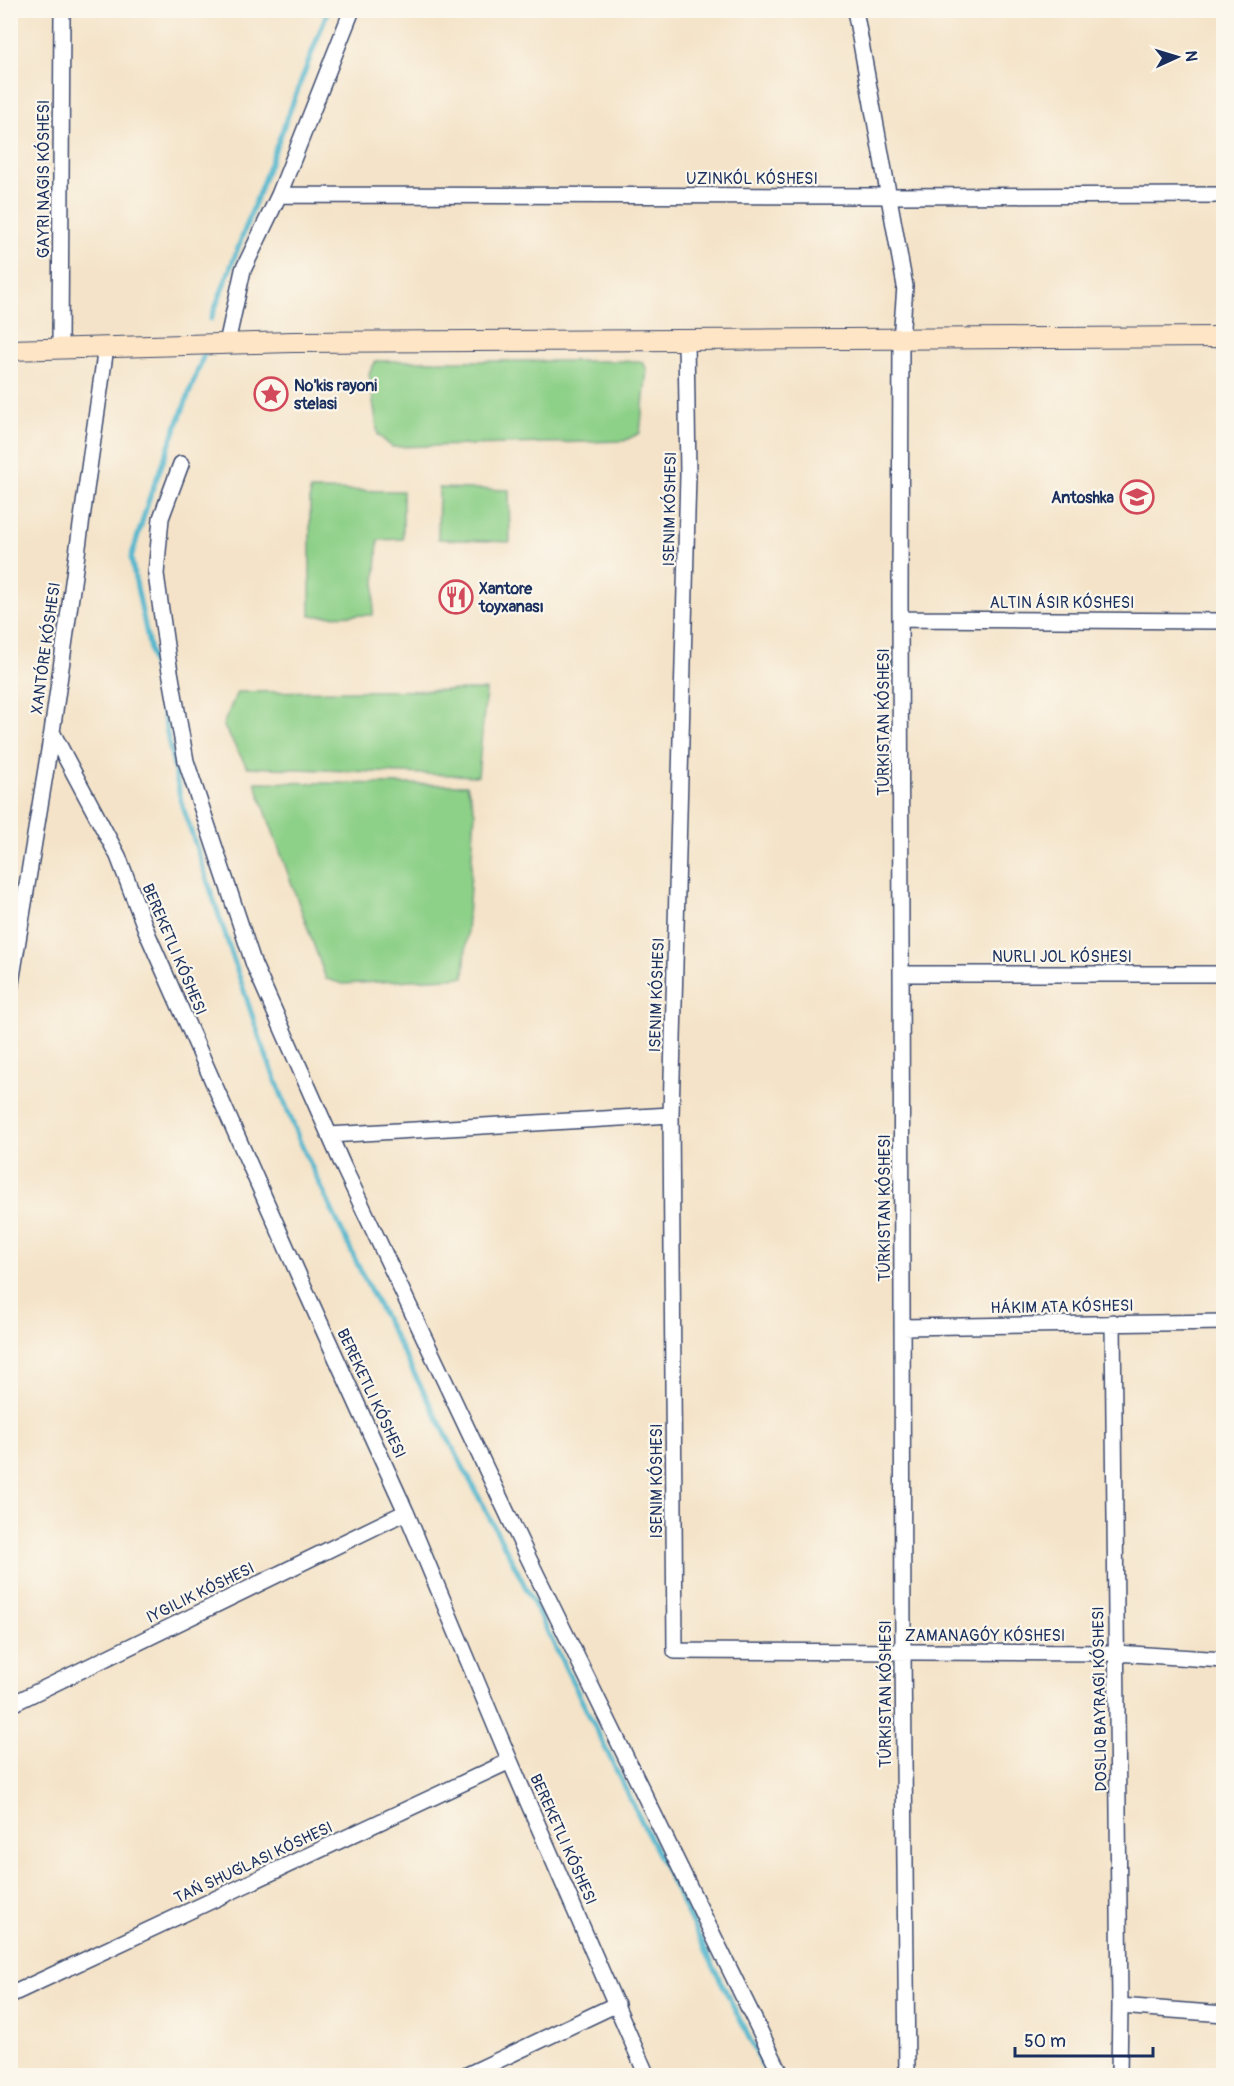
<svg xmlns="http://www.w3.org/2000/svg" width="1234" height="2086" font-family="Pangolin,sans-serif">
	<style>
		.green { fill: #8dd088; stroke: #548073; stroke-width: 1.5 }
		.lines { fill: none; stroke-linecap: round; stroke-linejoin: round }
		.stream { stroke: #4fb6cd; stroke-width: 5 }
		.minor-casing { stroke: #3c4a6e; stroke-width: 18 }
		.secondary-casing { stroke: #3c4a6e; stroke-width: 22 }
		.minor { stroke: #fff; stroke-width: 15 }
		.secondary { stroke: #fee5c5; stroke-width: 20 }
		.labels { text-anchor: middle; stroke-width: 4.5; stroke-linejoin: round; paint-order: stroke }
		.street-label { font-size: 16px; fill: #1b2f5e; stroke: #fbf7ec }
		.poi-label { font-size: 16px; font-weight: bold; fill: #1b2f5e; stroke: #fbf7ec; text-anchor: start }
	</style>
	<rect width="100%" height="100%" fill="#fbf7ec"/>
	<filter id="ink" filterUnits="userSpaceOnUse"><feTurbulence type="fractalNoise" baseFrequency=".0167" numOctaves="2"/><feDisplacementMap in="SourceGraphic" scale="12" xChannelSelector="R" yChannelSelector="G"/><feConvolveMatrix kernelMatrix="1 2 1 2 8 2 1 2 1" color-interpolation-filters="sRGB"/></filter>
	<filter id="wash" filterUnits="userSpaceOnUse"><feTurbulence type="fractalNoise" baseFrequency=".008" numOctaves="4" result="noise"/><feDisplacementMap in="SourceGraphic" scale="24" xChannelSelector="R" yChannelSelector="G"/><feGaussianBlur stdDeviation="1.35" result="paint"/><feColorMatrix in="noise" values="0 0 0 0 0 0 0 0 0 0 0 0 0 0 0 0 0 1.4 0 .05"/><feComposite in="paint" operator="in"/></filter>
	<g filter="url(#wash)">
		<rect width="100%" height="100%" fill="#f4e3c8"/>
		<!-- green -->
		<path class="green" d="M376,361H639L644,364L647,370L640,433L624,441L392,447L378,435L369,373Z
			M439,488L509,490L510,542L438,539Z
			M310,490L403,491V539L378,540L373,615L310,616Z
			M486,690L478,776L247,767L223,725L237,692Z
			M255,782L467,785L475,812L464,977L343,984L326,979Z"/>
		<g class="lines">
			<!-- stream -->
			<path class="stream" d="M211,319L328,10
				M206,349L151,493L131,558L181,801L262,1045L300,1142L364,1278L517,1570L768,2076"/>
		</g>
	</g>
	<g filter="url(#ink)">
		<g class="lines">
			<defs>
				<path id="minor" d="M855,10L905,286L901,340L900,597L903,1653L907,2076
					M279,195L889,196L1224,195
					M686,340L688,475L671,1115L675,1651L1116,1653L1224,1660
					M227,343L243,270L279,195L352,10
					M60,348L62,10
					M181,464L161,518L156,574L168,660L186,761L254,965L344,1168L525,1551L782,2076
					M901,619L1224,621
					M52,732L118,856L148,935L299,1276L406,1512L510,1761L647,2076
					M901,974H1224
					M10,989L52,732L106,347
					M329,1135L671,1115
					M1113,1322L1120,2006L1119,2076
					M902,1327L1224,1322
					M10,1705L406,1512
					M10,1995L510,1761
					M1120,2006L1224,2014
					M465,2076L617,2004"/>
				<path id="secondary" d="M10,350L293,342L1224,337"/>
			</defs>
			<!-- minor casing -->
			<use href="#minor" class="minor-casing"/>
			<!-- secondary casing -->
			<use href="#secondary" class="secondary-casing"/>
			<!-- minor -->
			<use href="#minor" class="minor"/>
			<!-- secondary -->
			<use href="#secondary" class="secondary"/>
		</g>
	</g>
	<!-- icons -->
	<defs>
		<symbol id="sight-ring" viewBox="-11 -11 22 22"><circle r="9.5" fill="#fbf7ec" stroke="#d1495b" stroke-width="1.5"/><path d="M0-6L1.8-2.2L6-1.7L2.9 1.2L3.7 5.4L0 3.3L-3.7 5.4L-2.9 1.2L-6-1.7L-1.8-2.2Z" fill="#d1495b"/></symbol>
		<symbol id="school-ring" viewBox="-11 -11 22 22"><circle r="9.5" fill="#fbf7ec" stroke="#d1495b" stroke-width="1.5"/><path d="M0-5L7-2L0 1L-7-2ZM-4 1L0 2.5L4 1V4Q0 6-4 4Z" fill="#d1495b"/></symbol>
		<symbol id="restaurant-ring" viewBox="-11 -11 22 22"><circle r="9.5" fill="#fbf7ec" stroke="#d1495b" stroke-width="1.5"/><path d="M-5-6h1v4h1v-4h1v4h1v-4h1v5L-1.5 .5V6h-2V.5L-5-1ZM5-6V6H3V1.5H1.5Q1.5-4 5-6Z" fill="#d1495b"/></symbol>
	</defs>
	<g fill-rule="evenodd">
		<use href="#sight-ring" x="252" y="375" width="38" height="38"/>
		<use href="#school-ring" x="1118" y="478" width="38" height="38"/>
		<use href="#restaurant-ring" x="437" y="578" width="38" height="38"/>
	</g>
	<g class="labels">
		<!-- street labels -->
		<g class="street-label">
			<text x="752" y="184">UZINKÓL KÓSHESI</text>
			<text transform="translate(43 179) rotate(-90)" y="6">ǴAYRI NAǴIS KÓSHESI</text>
			<text transform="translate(669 509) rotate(-89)" y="6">ISENIM KÓSHESI</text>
			<text x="1062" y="608">ALTIN ÁSIR KÓSHESI</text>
			<text transform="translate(45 648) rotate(-82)" y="6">XANTÓRE KÓSHESI</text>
			<text transform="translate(883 722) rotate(-90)" y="6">TÚRKISTAN KÓSHESI</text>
			<text transform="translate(175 949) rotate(67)" y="6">BEREKETLI KÓSHESI</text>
			<text x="1062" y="962">NURLI JOL KÓSHESI</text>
			<text transform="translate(656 995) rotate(-88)" y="6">ISENIM KÓSHESI</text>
			<text transform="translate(884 1208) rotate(-90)" y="6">TÚRKISTAN KÓSHESI</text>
			<text transform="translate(1062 1306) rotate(-1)" y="6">HÁKIM ATA KÓSHESI</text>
			<text transform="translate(372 1393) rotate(65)" y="6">BEREKETLI KÓSHESI</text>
			<text transform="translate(656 1481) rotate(-90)" y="6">ISENIM KÓSHESI</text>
			<text transform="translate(200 1592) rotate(-26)" y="6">IYGILIK KÓSHESI</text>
			<text x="985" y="1641">ZAMANAGÓY KÓSHESI</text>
			<text transform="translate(885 1694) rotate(-90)" y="6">TÚRKISTAN KÓSHESI</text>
			<text transform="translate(1099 1699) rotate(-91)" y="6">DOSLIQ BAYRAǴI KÓSHESI</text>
			<text transform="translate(564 1839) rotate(66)" y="6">BEREKETLI KÓSHESI</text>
			<text transform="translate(253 1862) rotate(-25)" y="6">TAŃ SHUǴLASI KÓSHESI</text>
		</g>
		<!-- poi labels -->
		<g class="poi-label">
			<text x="294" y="391">No'kis rayoni<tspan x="294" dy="18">stelasi</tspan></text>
			<text x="1114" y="503" text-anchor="end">Antoshka</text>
			<text x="479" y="594">Xantore<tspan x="479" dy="18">toyxanası</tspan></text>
		</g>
	</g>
	<!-- margin -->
	<rect width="1234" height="2086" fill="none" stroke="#fbf7ec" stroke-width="36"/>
	<!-- north arrow -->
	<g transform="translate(1177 57) rotate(86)" stroke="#fbf7ec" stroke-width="4.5" paint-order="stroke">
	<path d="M0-4.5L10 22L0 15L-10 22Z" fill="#1b2f5e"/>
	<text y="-9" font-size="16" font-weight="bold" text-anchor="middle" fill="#1b2f5e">N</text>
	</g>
	<!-- scale -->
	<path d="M1015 2047v9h138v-9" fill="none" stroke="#1b2f5e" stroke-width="3"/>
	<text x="1024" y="2047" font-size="18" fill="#1b2f5e" stroke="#fbf7ec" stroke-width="4.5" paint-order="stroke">50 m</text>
</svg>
